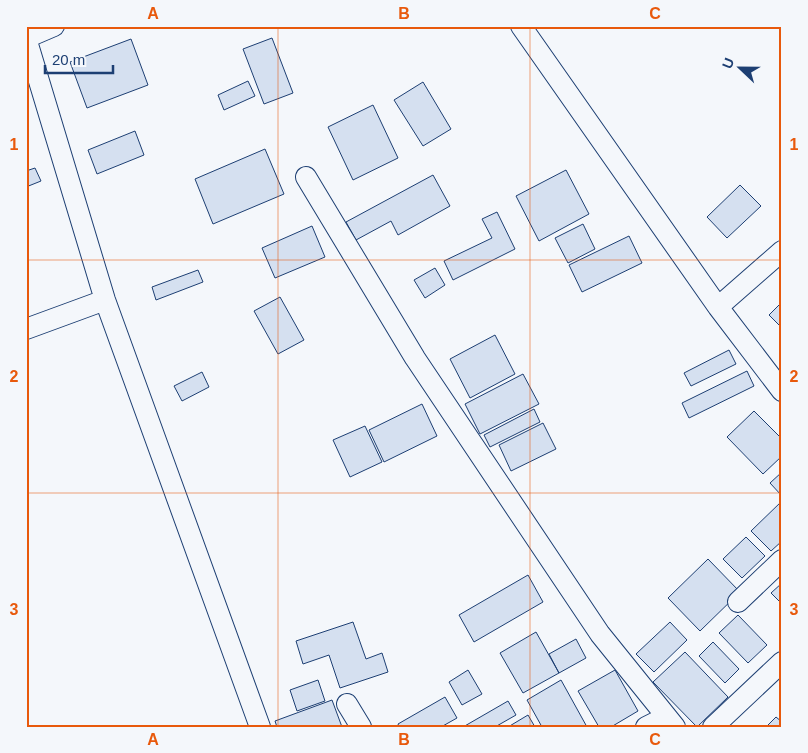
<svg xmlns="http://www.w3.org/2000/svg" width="808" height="753" font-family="Helvetica,sans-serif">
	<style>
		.building { fill: #d5e0f0; stroke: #1d3f73 }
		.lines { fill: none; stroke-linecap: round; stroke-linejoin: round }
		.minor-casing { stroke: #1d3f73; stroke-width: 22 }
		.minor { stroke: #f4f7fb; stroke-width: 20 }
		.grid { fill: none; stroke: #e8590c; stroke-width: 1; stroke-opacity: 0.55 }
		.neatline { fill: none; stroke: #e8590c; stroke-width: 2 }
		.grid-label { font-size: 16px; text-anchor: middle; font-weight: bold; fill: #e8590c }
	</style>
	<rect width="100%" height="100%" fill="#f4f7fb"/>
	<!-- building -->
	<path class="building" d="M272,38L293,93L264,104L243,49Z
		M131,39L148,85L87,108L70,62Z
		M248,81L255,96L224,110L218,95Z
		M423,82L451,129L423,146L394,100Z
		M373,105L398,158L353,180L328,127Z
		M135,131L144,155L97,174L88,150Z
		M265,149L284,194L213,224L195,179Z
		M35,168L41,181L26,187V171Z
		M566,170L589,214L539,241L516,196Z
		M433,175L450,206L398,235L391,221L356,240L346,222Z
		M740,185L761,206L727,238L707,217Z
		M497,212L515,249L453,280L444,261L492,238L482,219Z
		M583,224L595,249L568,263L555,238Z
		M312,226L325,257L275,278L262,248Z
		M629,236L642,263L582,292L569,265Z
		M435,268L445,285L425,298L414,280Z
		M198,270L203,282L156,300L152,287Z
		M280,297L304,340L278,354L254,311Z
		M782,302V328L769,315Z
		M495,335L515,374L470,398L450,359Z
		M729,350L736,364L691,386L684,373Z
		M747,371L754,386L689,418L682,403Z
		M202,372L209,387L182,401L174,386Z
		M523,374L539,404L480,434L465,404Z
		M422,404L437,436L384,462L369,430Z
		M534,409L540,422L490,447L484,435Z
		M754,411L782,439V456L763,474L727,437Z
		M543,423L556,449L511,471L499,445Z
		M365,426L382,462L350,477L333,440Z
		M782,472V496L770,483Z
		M782,501V541L771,551L751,531Z
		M746,537L765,556L742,578L723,559Z
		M708,559L740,592L700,631L668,598Z
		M528,575L543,602L474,642L459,615Z
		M782,583V604L771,593Z
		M738,615L767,645L748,663L719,633Z
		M353,622L366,659L382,653L388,672L340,688L329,655L303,664L296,641Z
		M670,622L687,640L654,672L636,654Z
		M536,632L559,673L523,693L500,653Z
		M576,639L586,658L559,673L549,654Z
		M713,642L739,669L725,683L699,656Z
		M685,652L728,697L697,727L653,682Z
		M468,670L482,694L462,705L449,682Z
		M615,670L638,711L611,727H599L578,691Z
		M318,680L325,701L297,711L290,690Z
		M561,680L587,727H542L527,700Z
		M445,697L457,718L441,727H399L398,724Z
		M332,700L342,727H277L275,721Z
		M508,701L516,715L495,727H463Z
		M528,715L535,727H508Z
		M776,717L782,722V727H766Z"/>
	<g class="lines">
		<defs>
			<path id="minor" d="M54,26L26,38L105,300L260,727
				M521,26L718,307L782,391
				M306,177L415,358L600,634L675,727
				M718,307L782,251
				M26,329L105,300
				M738,602L782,560
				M347,704L361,727
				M646,727L666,717
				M713,727L782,662"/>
		</defs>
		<!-- minor casing -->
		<use href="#minor" class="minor-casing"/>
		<!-- minor -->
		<use href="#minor" class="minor"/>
	</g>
	<!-- grid -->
	<path class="grid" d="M278,26V727M530,26V727M26,260H782M26,493H782"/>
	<!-- border -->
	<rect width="808" height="753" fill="none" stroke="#f4f7fb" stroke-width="55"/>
	<!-- north arrow -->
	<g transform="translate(740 68) rotate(292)" stroke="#f4f7fb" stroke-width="4" paint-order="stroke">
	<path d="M0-4L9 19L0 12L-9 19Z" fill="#1d3f73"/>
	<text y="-8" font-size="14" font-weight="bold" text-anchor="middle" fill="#1d3f73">U</text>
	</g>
	<!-- scale -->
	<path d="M45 65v8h68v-8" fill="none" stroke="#1d3f73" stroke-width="2.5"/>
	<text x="52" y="65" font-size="15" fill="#1d3f73" stroke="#f4f7fb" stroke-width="4" paint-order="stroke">20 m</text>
	<rect x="28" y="28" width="752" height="698" class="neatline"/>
	<g class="grid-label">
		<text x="153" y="19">A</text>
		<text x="404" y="19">B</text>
		<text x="655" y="19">C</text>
		<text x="14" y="150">1</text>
		<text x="794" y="150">1</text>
		<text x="14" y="382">2</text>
		<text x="794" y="382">2</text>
		<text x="14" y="615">3</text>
		<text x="794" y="615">3</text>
		<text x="153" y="745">A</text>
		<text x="404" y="745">B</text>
		<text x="655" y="745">C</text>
	</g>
</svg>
